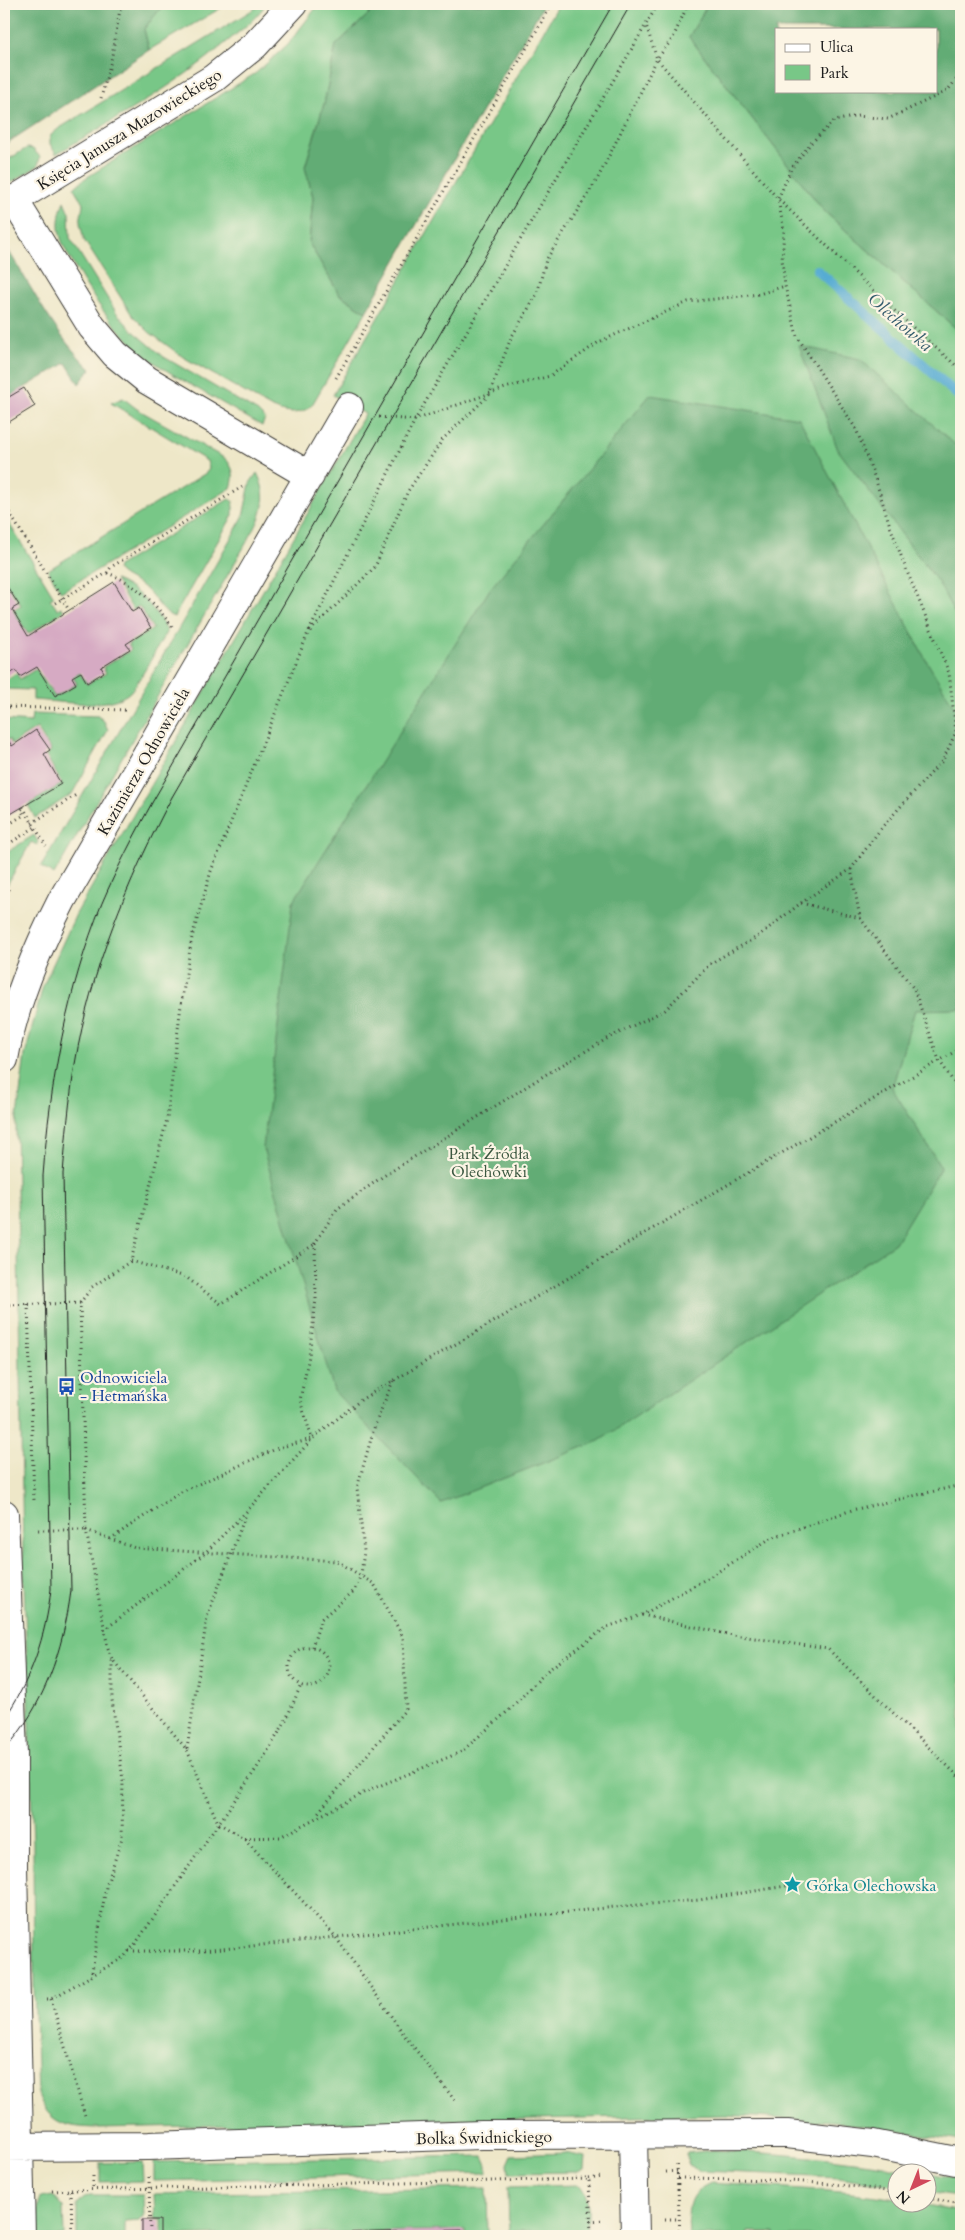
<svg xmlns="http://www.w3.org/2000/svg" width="965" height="2240" font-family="Cardo,serif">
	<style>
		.green { fill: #78c787; stroke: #4a7252 }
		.forest { fill: #62ac74; stroke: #3f6448; fill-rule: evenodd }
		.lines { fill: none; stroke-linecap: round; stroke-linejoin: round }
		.stream { stroke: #56acd3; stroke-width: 10 }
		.building { fill: #d6aac3 }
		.minor-casing { stroke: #3c3a36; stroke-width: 30 }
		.path { stroke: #3c3a36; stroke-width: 3; stroke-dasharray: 1 4; stroke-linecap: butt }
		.minor { stroke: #fff; stroke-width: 28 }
		.tram { stroke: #1c1c1c; stroke-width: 1 }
		.labels { text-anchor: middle; stroke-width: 4.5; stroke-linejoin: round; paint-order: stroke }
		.street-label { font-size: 16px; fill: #1c1c1c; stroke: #fcf5e5 }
		.park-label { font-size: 16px; fill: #3c5841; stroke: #fcf5e5 }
		.transit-label { font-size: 16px; fill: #164399; stroke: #fcf5e5; text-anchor: start }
		.culture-label { font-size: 16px; fill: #0d838f; stroke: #fcf5e5; text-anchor: start }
		.water-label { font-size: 18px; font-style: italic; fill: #365d6e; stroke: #fcf5e5 }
	</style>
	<rect width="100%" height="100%" fill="#fcf5e5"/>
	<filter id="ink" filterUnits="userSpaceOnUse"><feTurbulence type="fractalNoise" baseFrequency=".02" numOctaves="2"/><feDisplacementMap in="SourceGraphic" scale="10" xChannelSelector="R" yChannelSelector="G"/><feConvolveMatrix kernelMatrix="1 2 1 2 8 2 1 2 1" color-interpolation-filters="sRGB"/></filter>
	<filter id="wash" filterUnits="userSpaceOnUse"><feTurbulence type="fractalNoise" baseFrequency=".0096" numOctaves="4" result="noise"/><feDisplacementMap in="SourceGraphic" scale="20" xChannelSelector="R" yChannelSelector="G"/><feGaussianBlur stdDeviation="1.12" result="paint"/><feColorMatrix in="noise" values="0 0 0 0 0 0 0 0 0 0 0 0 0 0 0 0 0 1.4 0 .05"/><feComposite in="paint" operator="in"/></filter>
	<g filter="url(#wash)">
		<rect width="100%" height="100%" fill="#eee7c8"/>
		<!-- green -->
		<path class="green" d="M164,4H228L149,50L144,29Z
			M262,4H266C256,19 241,30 228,41C176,86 115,119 56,154L50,144V136L58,129Z
			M319,4H376L369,14L336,45L324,104L305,167L313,197L309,243L339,294L366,312L312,405C300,416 286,414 272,408L183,357L149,332L132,315L84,240L80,223L83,204L74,188L84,179L256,73L288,44Z
			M559,4H708L689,37L824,211L961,333V2141L845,2123L725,2115L97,2128C67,2127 49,2125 38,2094L34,1986L33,1843L23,1554L16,1124L25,1055L43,986L76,914L365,414L333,395Z
			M27,148L33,149L40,157L38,166L4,187V162Z
			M64,201L69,213L70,238L116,312L131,329L164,357L258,412L265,419L262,426C242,415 223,403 203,392C181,379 158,367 139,350C114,328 94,300 78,272C63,246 52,231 64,201Z
			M123,398L137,409L226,459C234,469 235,476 231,488L61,592L48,570L206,473L209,469L207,461L111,403Z
			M257,473C267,492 265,509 255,528L54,875L41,867L243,517L250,483Z
			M229,499L233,501V515L174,617C163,614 156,599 148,591C139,582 125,579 117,570L118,566Z
			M4,515L54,597L50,599L57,609L61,607L64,611L28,634L13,610L21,605L8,586L4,589Z
			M115,580C138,589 156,609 167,631C156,649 144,675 131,691C112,711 58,701 33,700V690L4,689V681L16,673L20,679L36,669L55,697L77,684L73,677L80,673L87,684L106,673L103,667L131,650L128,644L153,629L139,606L133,610Z
			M32,714L98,716L104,721L108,730L72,794L35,818L28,805L62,784L46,755L51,751L37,728L12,744L9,739L4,742V720L31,722Z
			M34,835L38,842L37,845L31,842L7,885L4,883V854Z
			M714,2150C798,2154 879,2163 961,2179V2198L928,2192V2172H898L897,2186L838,2177L700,2171L688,2165L686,2153Z
			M565,2153L585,2157L584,2169L578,2172L509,2173L508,2164L512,2155Z
			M483,2156L487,2165V2173L154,2181V2162Z
			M142,2162L143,2181L100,2182V2163Z
			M711,2183C774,2188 836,2189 897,2199L898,2202L916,2203L961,2211V2236H776L775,2232H748L747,2236H689C688,2212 684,2194 711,2183Z
			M577,2185C593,2192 587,2222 587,2236H539V2231H513L512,2236H509L508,2187Z
			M487,2188L488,2236H465V2230L162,2236V2219L155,2218L154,2194Z
			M89,2195H143L144,2218H141V2220L125,2221V2236H77V2205L83,2198Z
			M53,2196L63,2207L64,2236H38V2210L40,2198Z"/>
		<!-- forest -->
		<path class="forest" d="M4,4H164L144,29L149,50L4,145Z
			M376,4H544L366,312L339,294L309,243L313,197L305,167L324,104L336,45L369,14Z
			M708,4H961V333L824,211L689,37ZM776,29H936V91H776Z
			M4,249L8,250C34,291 55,336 91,369L79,384L66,363L4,400Z
			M799,346L860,359L961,450V626L938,582L838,450Z
			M650,395L799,418L926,660L961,718V1009L915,1010L892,1088L941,1167L895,1243L599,1441L441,1503L334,1391L263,1148L293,902L490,589Z"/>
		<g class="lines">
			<!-- stream -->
			<path class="stream" d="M817,270L961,398"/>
		</g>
		<g id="blocks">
			<!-- building -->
			<path class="building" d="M24,388L35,406L9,422L4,415V400Z
				M114,582L132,612L139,608L151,628L126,644L130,649L101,667L104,672L87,683L81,672L72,677L76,684L55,696L37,667L20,677L16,670L4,678V590L8,588L19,605L12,609L28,636Z
				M36,730L50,750L44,754L61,784L4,818V743L8,740L12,746Z
				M142,2220H160V2236H142Z
				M464,2230V2236H247V2235Z
				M513,2232H538V2236H513Z
				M749,2234H774V2236H749Z"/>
		</g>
	</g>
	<g filter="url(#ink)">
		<use href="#blocks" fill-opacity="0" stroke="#3c3a36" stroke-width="1"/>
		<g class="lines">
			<defs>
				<path id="minor" d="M14,200L92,327L115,354L147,380L310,476
					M4,206L214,78L255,45L293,4
					M4,1059C14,1003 36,951 62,900L349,407
					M4,1514L13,1754V1866L21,2236
					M633,2135L635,2236
					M4,2147L149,2146L482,2135L787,2134L873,2144L961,2162"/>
			</defs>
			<!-- minor casing -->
			<use href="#minor" class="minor-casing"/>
			<!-- path -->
			<path class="path" d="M688,4L673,38L657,59L778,199L899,315L961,370
				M101,98L111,61L121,4
				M336,378L552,4
				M379,417L415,420L505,388L550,376L599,342L688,302L759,294L785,286
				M4,504L69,610
				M107,573C136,583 155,603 173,628
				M55,603L107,573L111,567L242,487
				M310,631L375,567L408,491L443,439L489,395L511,338L537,294L546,260L598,178L657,59L646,25
				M4,707L126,710
				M23,807L46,846
				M32,823L76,795
				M4,827L24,815L21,810L23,808
				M4,847L35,827
				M851,869L860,918L914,989L939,1060L961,1093
				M4,888L11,892
				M801,903L851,869L882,827L943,760L956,732L949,673L906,569L890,526L876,481L856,429L797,336L785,286L782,259L784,231L778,199L791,169L811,143L834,121L858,116L888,119L947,91L961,74
				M131,1261L186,1277L221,1304L315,1244
				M80,1303L92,1287L131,1261L167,1119L181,1005L192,937L211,871L308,633L415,420L658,4
				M28,1304L34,1501
				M4,1305L80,1303L86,1530H36
				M86,1530L108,1648L112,1659L187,1750L218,1823L244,1838L335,1936L405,2036L457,2103
				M86,1530L135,1548L337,1561L374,1584L403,1637L406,1709L316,1815
				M110,1539L179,1493L278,1448L312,1439L300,1400L309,1356L316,1299L315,1243L337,1209L382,1177L545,1075L610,1037L665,1010L711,963L757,937L801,903L860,918
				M642,1615L727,1634L828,1649L961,1779
				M104,1630L205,1553L247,1511L312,1439L362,1399L961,1048
				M312,1647L321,1619L354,1591L361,1575L364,1551L357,1488L375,1425L393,1381
				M289 1667a20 20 0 1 1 40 0a20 20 0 1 1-40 0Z
				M187,1749L207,1617L246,1514
				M244,1838L280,1837L367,1791L461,1752L508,1711L548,1670L607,1627L642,1615L711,1576L771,1538L852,1510L961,1485
				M129,1951H202L262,1945L615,1907L699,1900L792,1885
				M91,1977L106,1887L122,1838L123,1780L112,1700V1660
				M47,1999H51L124,1957L136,1943L263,1759L285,1722L301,1685
				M51,1999L85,2116
				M677,2164L680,2236
				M666,2172L678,2171
				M93,2176V2190
				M149,2177L150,2236
				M678,2178C752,2179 825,2180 898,2193
				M589,2179L602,2177
				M71,2190L589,2179L591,2236
				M52,2191L71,2190L72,2236
				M928,2198L961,2204
				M665,2219H679
				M590,2221L604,2220"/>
			<!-- minor -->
			<use href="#minor" class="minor"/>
			<!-- tram -->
			<path class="tram" d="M4,1719C31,1680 46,1636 51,1589L43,1176C50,1082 67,990 102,903C117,868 135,834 153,801L613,4
				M4,1751C44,1706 63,1651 71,1591L63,1174C66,1137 69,1100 75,1064C91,969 127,882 172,797L631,4"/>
		</g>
	</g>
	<!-- icons -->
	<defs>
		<symbol id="bus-bare" viewBox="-9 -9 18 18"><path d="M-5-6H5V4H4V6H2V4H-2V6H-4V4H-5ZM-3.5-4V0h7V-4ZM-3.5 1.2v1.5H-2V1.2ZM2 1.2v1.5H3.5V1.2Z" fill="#1a4fb4" stroke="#fcf5e5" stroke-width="2.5" paint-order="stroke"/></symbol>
		<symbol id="sight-bare" viewBox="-9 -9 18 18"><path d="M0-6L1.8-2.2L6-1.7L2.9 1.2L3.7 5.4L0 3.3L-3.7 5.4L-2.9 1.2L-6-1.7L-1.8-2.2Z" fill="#0f9aa8" stroke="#fcf5e5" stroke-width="2.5" paint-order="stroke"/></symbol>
	</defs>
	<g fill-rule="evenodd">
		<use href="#bus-bare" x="54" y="1374" width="25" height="25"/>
		<use href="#sight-bare" x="780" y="1872" width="25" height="25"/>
	</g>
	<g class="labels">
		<!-- street labels -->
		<g class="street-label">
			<text transform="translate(129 129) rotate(-32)" y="6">Księcia Janusza Mazowieckiego</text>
			<text transform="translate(143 761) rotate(-60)" y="6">Kazimierza Odnowiciela</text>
			<text transform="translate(484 2137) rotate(-1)" y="6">Bolka Świdnickiego</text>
		</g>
		<!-- park labels -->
		<g class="park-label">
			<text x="489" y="1159">Park Źródła<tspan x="489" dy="18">Olechówki</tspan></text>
		</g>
		<!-- transit labels -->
		<g class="transit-label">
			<text x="80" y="1383">Odnowiciela<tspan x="80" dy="18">- Hetmańska</tspan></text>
		</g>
		<!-- culture labels -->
		<g class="culture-label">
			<text x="806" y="1891">Górka Olechowska</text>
		</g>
		<!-- water labels -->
		<g class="water-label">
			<text transform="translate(900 322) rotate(41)" y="6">Olechówka</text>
		</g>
	</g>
	<!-- margin -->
	<rect width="965" height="2240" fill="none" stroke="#fcf5e5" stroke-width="20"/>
	<!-- legend -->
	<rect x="775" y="28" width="162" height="65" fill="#fcf5e5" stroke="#a29e95"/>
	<rect x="785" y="44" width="25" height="8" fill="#ffffff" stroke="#a29e95"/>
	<text x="820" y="52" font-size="15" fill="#1c1c1c">Ulica</text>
	<rect x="785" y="65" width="25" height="15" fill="#78c787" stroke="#a29e95"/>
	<text x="820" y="78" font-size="15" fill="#1c1c1c">Park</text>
	<!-- north arrow -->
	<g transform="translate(912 2188) rotate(223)"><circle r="24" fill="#fcf5e5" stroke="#a29e95"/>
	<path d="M0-4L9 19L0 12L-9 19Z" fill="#d1495b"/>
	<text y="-8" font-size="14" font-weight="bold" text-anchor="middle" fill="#1c1c1c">N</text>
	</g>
</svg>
